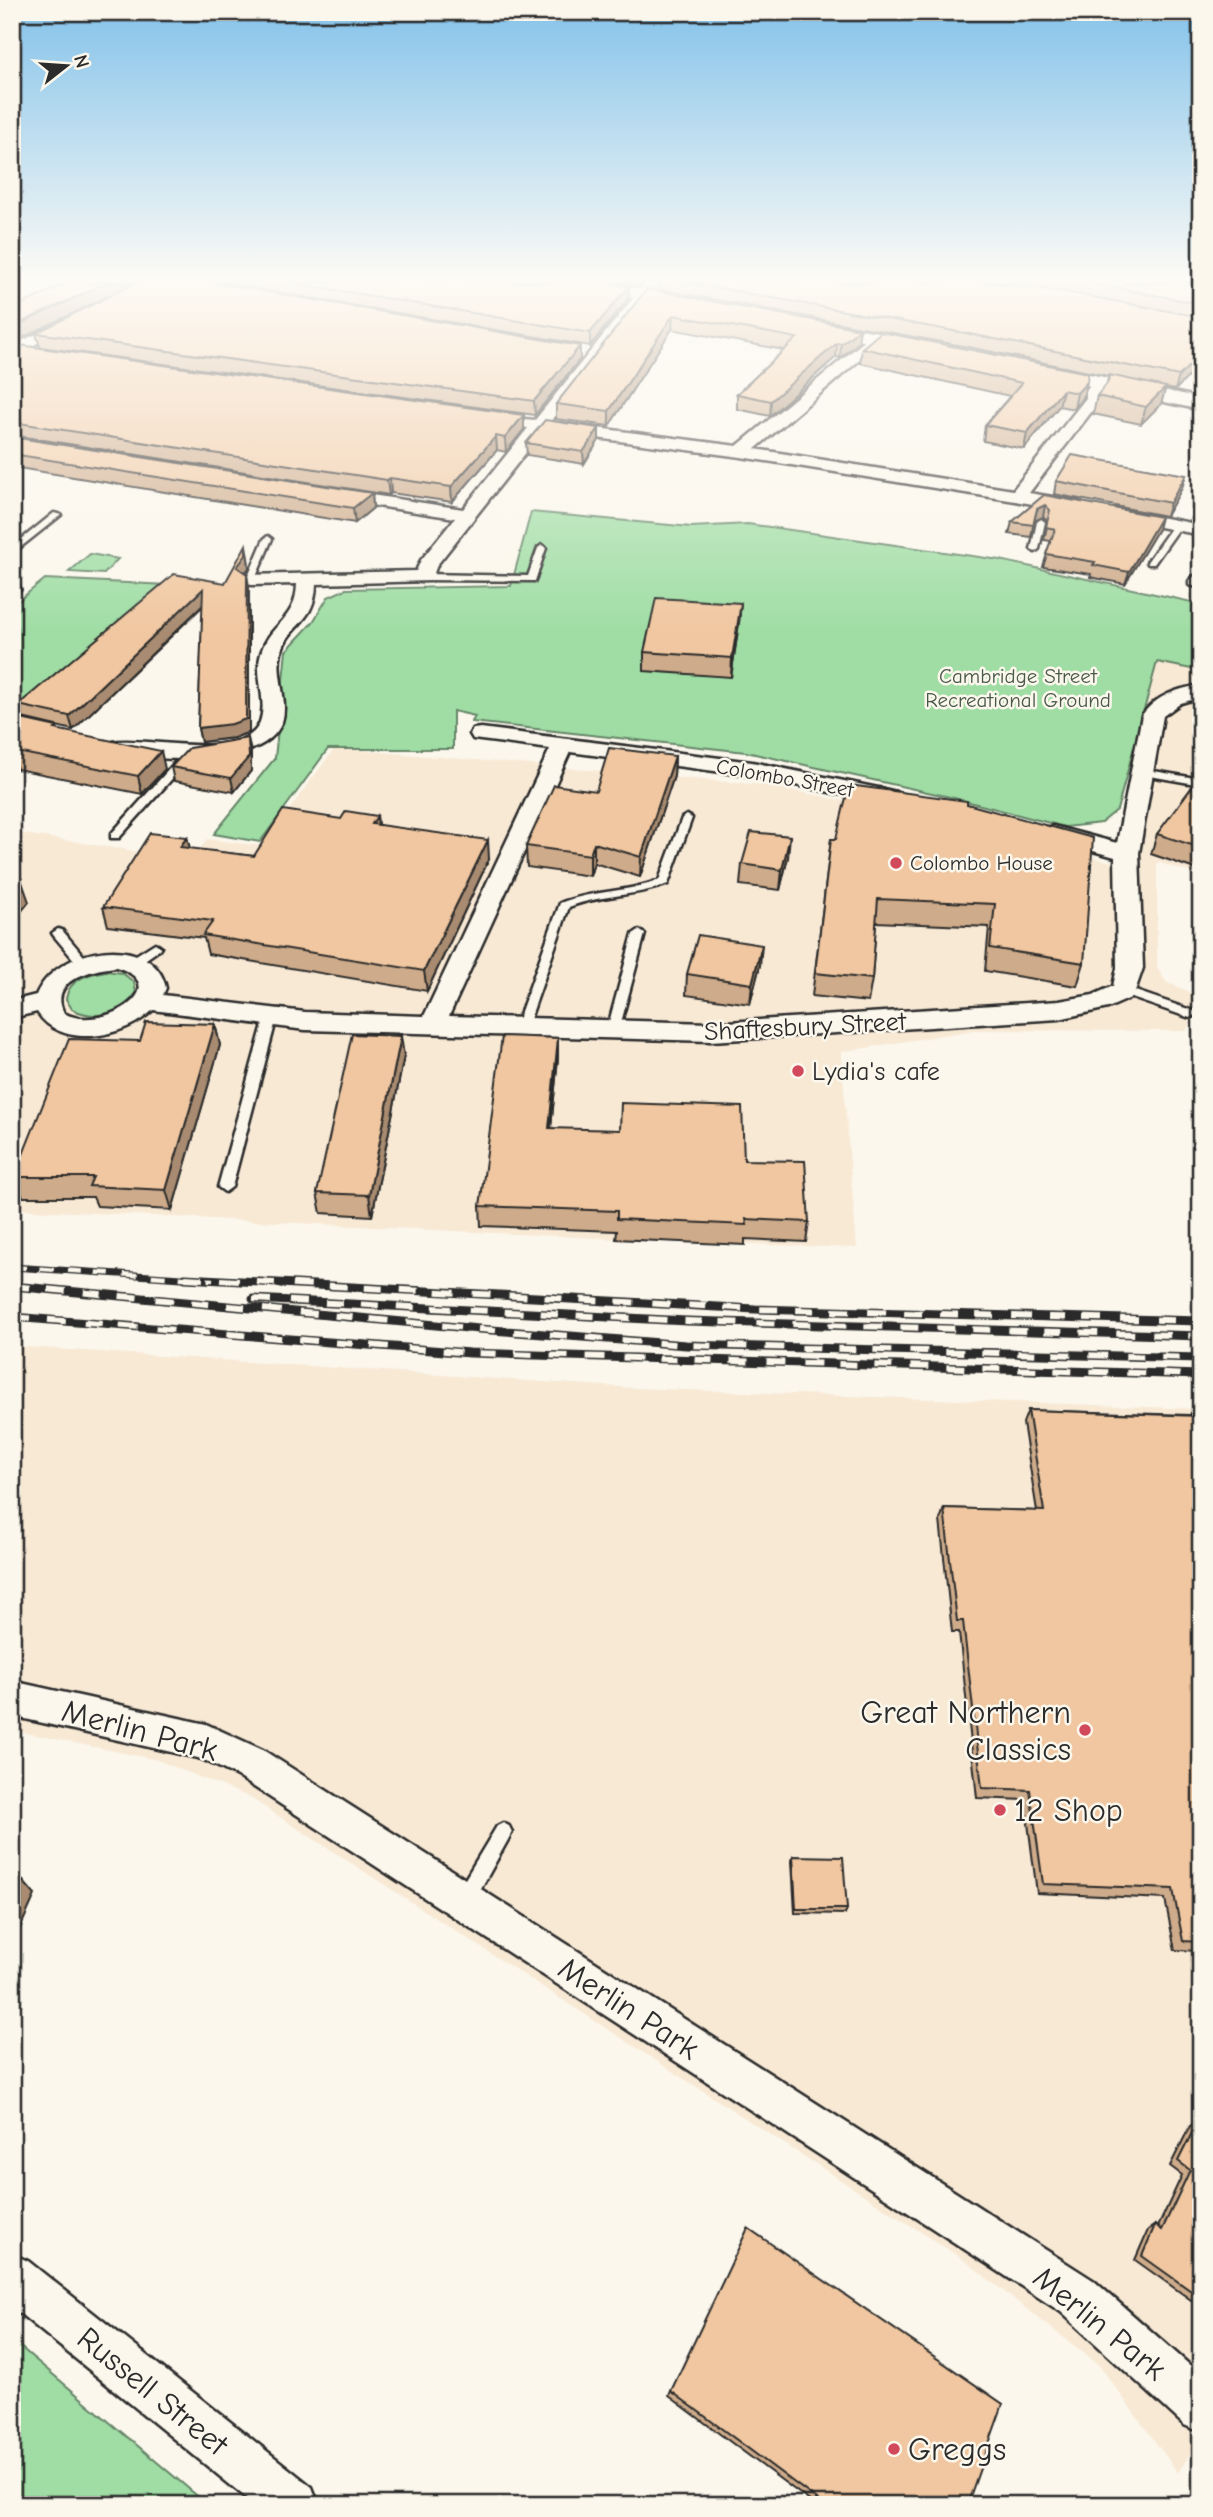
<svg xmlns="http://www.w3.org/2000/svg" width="1213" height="2517" font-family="'Comic Neue',sans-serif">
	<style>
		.built { fill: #f8e9d5 }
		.green { fill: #9fdda4; stroke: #658468; stroke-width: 2 }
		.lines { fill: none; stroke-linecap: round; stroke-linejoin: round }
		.service-casing { stroke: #2b2b2b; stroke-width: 5 }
		.minor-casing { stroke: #2b2b2b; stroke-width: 5 }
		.tertiary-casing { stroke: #2b2b2b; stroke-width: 5 }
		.service { fill: #fbf7ec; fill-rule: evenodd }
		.minor { fill: #fbf7ec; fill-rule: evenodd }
		.tertiary { fill: #fbf7ec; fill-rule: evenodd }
		.rail-far1-casing { stroke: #2b2b2b; stroke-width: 7 }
		.rail-casing { stroke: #2b2b2b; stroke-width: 9 }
		.rail-far1 { stroke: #fbf7ec; stroke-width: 4.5; stroke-dasharray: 14; stroke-linecap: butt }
		.rail { stroke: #fbf7ec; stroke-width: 6; stroke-dasharray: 18; stroke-linecap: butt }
		.wall { fill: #ceab8a; stroke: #2b2b2b; stroke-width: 2 }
		.shaded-wall { fill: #a88b70; stroke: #2b2b2b; stroke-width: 2 }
		.building { fill: #f0c7a0; stroke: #2b2b2b; stroke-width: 2 }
		.poi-dot { fill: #d1495b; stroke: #fbf7ec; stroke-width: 2.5 }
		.labels { text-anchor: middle; stroke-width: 5; stroke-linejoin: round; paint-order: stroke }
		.far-park-label { font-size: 21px; fill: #485849; stroke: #fbf7ec }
		.far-street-label { font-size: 21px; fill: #2b2b2b; stroke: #fbf7ec }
		.far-poi-label { font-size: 21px; fill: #2b2b2b; stroke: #fbf7ec; text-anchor: start }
		.street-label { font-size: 26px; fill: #2b2b2b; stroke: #fbf7ec }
		.poi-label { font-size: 26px; fill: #2b2b2b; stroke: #fbf7ec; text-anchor: start }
		.near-poi-label { font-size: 32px; fill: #2b2b2b; stroke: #fbf7ec; text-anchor: start }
		.near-street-label { font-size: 32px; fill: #2b2b2b; stroke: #fbf7ec }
	</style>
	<rect width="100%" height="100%" fill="#fbf7ec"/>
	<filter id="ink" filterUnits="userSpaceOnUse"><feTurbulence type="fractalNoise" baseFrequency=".0143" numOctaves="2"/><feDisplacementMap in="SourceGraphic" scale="14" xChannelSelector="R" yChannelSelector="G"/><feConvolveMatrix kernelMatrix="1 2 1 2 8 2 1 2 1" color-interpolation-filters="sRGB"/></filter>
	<g filter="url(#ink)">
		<!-- built -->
		<path class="built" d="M1156,661L1201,671V876L1157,862V967L1166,982L1201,997V1006L1186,1031L974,1030L841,1052L857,1248L616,1239L12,1209V832L193,860L207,839L262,846L335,748L764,785L964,824L1115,863Z
			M12,1346L634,1388L1201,1409V2437L1178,2473L1099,2365L961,2258L249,1797L157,1760L12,1730Z"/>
		<!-- green -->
		<path class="green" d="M531,512L691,527L748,524L1000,560L1201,604V671L1157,662L1117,810L1101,823L1065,827L950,797L746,752L472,722L475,716L453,711V749H328L260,842L214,834L275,758L286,651L313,622L328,597L346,589L511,586Z
			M90,554L118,559L104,574L69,572Z
			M45,579L167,585L25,716L12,714V606Z
			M106,971L122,973L134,982L136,993C121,1014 95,1021 72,1009L66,999C69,978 89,974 106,971Z
			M12,2340L208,2505H12Z"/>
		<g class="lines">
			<defs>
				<path id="service" d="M1198,389H1201V394L1196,392Z
					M54,513L61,515L12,554V547Z
					M1041,519L1045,522L1039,549L1035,552L1031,549L1037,522Z
					M1174,524L1181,526L1154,564H1148L1147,562Z
					M268,536L272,539L255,579L248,581L247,579L264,539Z
					M542,545L546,548L535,581L424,580L420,577L424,574L528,576L538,548Z
					M1201,570V579L1198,582H1201V588L1189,585V581Z
					M183,757L188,760L187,762L119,838H111V834L179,758Z
					M1142,769L1201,779V785L1138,774V770Z
					M687,815L692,818L668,884C636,897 601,894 569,907L527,1028L521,1032L517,1031L515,1028L560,903C592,890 627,893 659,880L682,818Z
					M58,929L62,930L88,961V967H80L54,936L52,933Z
					M639,930L645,934L619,1030L613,1034L607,1030L633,934Z
					M155,943L161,947L159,950L136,966H128V960Z
					M1124,987L1194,1011L1196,1014L1190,1018L1120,994L1118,991L1120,988Z
					M13,1006L19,1010L18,1029L12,1033Z
					M271,1013L277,1017L232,1187L225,1192L218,1187L265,1017Z
					M503,1823L509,1826L512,1832L509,1838L470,1908L463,1910L456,1908L454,1901L456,1894L497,1826Z"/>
				<path id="minor" d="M646,282H660L550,422L737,446L873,334L878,333L885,337L883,340L755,449L1013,490L1086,398V391L1094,378L1100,376L1108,381L1102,391V398L1029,493L1077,501L1086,506L1077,511L741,457L543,431L437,565L431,581L316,584C315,624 289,623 281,653C275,675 289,700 282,722C265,770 153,761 113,752L110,747L113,742C142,735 245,764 260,722C268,700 254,675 261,653C270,622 296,622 297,584L251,585L242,579L244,575L416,571L421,560L455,518L332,499L323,494L326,490L332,489L463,509L528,428L480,421L478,418L480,415L535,420Z
					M75,317L80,318L82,321L80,324L12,355V345Z
					M1119,509L1201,525V535L1113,518L1110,514L1113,510Z
					M1201,685V697L1181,703L1163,716L1139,853L1143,968L1133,997L1108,1008L1059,1019L711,1041L305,1030L153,1010C124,1038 61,1050 37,1012L12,1018V1001L36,995C57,945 154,931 166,988L163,995L305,1012L424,1016L550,749L473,739L470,734L473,729L481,728L752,762L888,790L896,792L899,797L896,802L888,804L752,776L570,752L449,1016L711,1023L1059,1001L1093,995L1113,986L1117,968L1115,857L1045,838L1042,833L1045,828L1053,826L1117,843L1142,715C1157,695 1177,689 1201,685ZM116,967C179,987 100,1034 64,1013C47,980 93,969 116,967Z
					M12,1681L206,1724L263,1750L1093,2280L1201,2375V2432L1184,2425L1061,2312L237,1776L202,1759L12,1716Z
					M12,2254L28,2261L312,2487L319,2505H255L12,2307Z"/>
				<path id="tertiary" d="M569,282H605L692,299L701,304L692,309L578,287Z
					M811,320L922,340L931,346L922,352L805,329L802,325Z
					M1038,363L1201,398V410L1031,373L1028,369Z"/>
			</defs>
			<!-- service casing -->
			<use href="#service" class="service-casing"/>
			<!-- minor casing -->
			<use href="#minor" class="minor-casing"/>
			<!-- tertiary casing -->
			<use href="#tertiary" class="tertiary-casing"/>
			<!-- service -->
			<use href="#service" class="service"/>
			<!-- minor -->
			<use href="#minor" class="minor"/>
			<!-- tertiary -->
			<use href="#tertiary" class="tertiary"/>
			<defs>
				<path id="rail-far1" d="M12,1267L213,1280"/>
				<path id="rail" d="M185,1278L755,1309L1201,1321
					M12,1286L479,1329L686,1345L1201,1358
					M253,1299L687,1321L1201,1336
					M12,1317L470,1353L1201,1375"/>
			</defs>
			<!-- rail-far1 casing -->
			<use href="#rail-far1" class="rail-far1-casing"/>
			<!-- rail casing -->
			<use href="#rail" class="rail-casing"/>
			<!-- rail-far1 -->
			<use href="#rail-far1" class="rail-far1"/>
			<!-- rail -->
			<use href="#rail" class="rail"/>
		</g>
		<!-- wall -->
		<path class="wall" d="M69,282H210L580,346V359L535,415L40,347L36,333L133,284L18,340H12V309Z
			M217,282H604L629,286L628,299L590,346Z
			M618,282H643L639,286Z
			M658,282H1201V364L1175,390L1165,388L1161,404L1141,424L1093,414L1097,396L1107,384L1108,376L968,347L658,289Z
			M647,289L858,343L840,358L836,357L770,416L737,409V394L784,350L672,329L609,426L556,419V404Z
			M12,344L524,429L506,452L497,450L452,502L391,493L389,495L12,435Z
			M862,348L1088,373L1083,397L1074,409L1059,406L1024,449L983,441L985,425L1010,396L860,363Z
			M599,428V440L584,464L527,455L526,443Z
			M12,437L372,493L373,508L355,523L12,467Z
			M1056,481L1182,488L1166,516L1054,494Z
			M1044,495L1158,529L1125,584L1090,577L1091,574L1043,567L1051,541L1044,540L1048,522L1043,517L1034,521L1031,537L1009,534L1012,522Z
			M248,558L249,568L245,573L249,587V732L234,738L201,742L198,728L203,606L73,730L22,718L18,705L225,583Z
			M741,603L739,623L731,677L644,671V652Z
			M12,717L57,727L58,730L165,769L142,794L17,769L12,773Z
			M251,752V771L234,792L174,781L171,767Z
			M675,756L674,776L640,877L594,863L590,876L527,867L526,846L596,791Z
			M1201,782V871L1151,854L1157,834Z
			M967,804L1084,963L1077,986L985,971L989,927L876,922L872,979L868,1002L812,996L831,839H836Z
			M377,816L378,825L489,859L427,991L208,954L204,938L108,926L103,907L187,837L190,849L254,856L341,819Z
			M788,857L780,890L740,885L742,864Z
			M760,965L750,1004L686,995L687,974Z
			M215,1024L220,1045L172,1210L97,1206L93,1197H23L14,1177L140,1041Z
			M558,1038V1058L551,1128L744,1160L809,1222L806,1242L745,1239V1245L616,1239L617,1231L481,1226L480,1206Z
			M404,1056L372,1216L321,1213L317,1193Z
			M1197,1403L1201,1404V1951L1175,1950L1165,1899L1037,1893L1025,1800L977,1798L959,1632H952L940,1520L944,1508L1037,1511L1023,1423L1028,1410L1190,1415Z
			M793,1856L847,1909L845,1914L795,1913L792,1861Z
			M1198,2121L1201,2123V2307L1135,2260L1148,2230L1155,2225L1158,2227L1182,2175L1170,2166L1190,2126Z
			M671,2391L967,2505H815L669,2396Z"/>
		<!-- shaded-wall -->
		<path class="shaded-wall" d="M108,282H137L18,340L14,327Z
			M629,286L628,299L590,346V333Z
			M673,315L672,329L609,426V411Z
			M860,329L858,343L840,358L841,344Z
			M837,343L836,357L770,416L771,401Z
			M580,346V359L535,415L534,401Z
			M1201,354V364L1175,390L1179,376Z
			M1087,382L1083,397L1074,409L1077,393Z
			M1166,387L1161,404L1141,424L1146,407Z
			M1063,390L1059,406L1024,449L1027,433Z
			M524,415V429L506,452L505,438Z
			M599,428V440L584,464L583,452Z
			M496,436L497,450L452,502L451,487Z
			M1186,475L1182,488L1166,516L1170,503Z
			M390,478L391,493L389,495L387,480Z
			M372,493L373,508L355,523L353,508Z
			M1045,505L1043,517L1034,521L1037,509Z
			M1161,517L1158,529L1125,584L1129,572Z
			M17,525L20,537L12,544V528Z
			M246,545L248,558L249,568L239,580L237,567Z
			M247,574L249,587V732L234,738L201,742L198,728Z
			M18,577L22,590L12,597V582Z
			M203,589L206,602L73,730L69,716Z
			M741,603L739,623L731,677L732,658Z
			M248,738L251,752V771L234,792L231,778Z
			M161,751L165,769L142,794L138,776Z
			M12,754L17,769L12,773Z
			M675,756L674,776L640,877L641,857Z
			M377,816L379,835L372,824Z
			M790,836L788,857L780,890L782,870Z
			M187,837L192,856L180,847Z
			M488,840L489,859L427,991L424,971Z
			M594,843V863L590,876V855Z
			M21,879L29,902L12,923V890Z
			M762,945L760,965L750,1004L752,984Z
			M215,1024L220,1045L172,1210L166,1190Z
			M401,1036L404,1056L372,1216L369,1195Z
			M558,1038V1058L549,1148V1128Z
			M23,1881L35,1895L12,1946V1905Z"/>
		<!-- building -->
		<path class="building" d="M69,282H108L12,327V309Z
			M137,282H210L580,346L534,401L36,333Z
			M289,282H604L629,286L590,333Z
			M686,282H986L1066,292L1201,317V354L1179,376L970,334Z
			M1086,282H1201V304Z
			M647,289L860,329L841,344L837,343L771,401L737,394L797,338L673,315L609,411L556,404Z
			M881,332L1088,373L1087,382L1077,393L1063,390L1027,433L985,425L1022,383L862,348Z
			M12,344L524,415L505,438L496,436L451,487L390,478L387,480L12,422Z
			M1109,375L1166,387L1146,407L1097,396L1108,382Z
			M545,420L599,428L583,452L526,443Z
			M12,437L372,493L353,508L12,454Z
			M1072,455L1186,475L1170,503L1056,481Z
			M1044,495L1161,517L1129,572L1093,565L1095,562L1046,554L1055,529L1046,527L1050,510L1045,505L1037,509L1033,525L1012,522Z
			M246,545V555L237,567L247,574L246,719L232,724L198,728L203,589L69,716L18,705L174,574L225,583Z
			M12,576L18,577L12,582Z
			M656,598L741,603L732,658L644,652Z
			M12,717L57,727L55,729L161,751L138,776L12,751Z
			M248,738L249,757L231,778L171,767L189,748Z
			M609,748L675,756L641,857L594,843L590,855L526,846L554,785L596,791Z
			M1197,780L1201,782V848L1157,834Z
			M849,785L967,801V804L1093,838L1084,963L990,948L995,904L878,899L872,979L815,973L831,839H836Z
			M283,810L341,819L346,811L377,816L372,824L488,840L424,971L203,935L213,921L103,907L150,833L187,837L180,847L254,856Z
			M751,832L790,836L782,870L742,864Z
			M12,878L21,879L12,890Z
			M698,935L762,945L752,984L687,974Z
			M146,1022L215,1024L166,1190L89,1186L93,1177H14L69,1039L140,1041Z
			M352,1034L401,1036L369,1195L317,1193Z
			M502,1036L558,1038L549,1128L620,1130L621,1103L742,1107L744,1160L805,1161L809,1222L746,1219L747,1225L617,1219V1211L480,1206Z
			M1197,1403L1201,1404V1942L1183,1941L1173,1889L1043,1884L1030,1790L982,1788L963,1621H957L944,1508L1044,1511L1028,1410L1199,1416Z
			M793,1856L843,1857L847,1909H796Z
			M12,1879L23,1881L12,1905Z
			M1198,2121L1201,2123V2298L1142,2256L1155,2225L1162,2230L1190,2170L1178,2161Z
			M748,2228L1003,2404L967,2505H824L671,2391Z"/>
	</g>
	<!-- sky -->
	<linearGradient id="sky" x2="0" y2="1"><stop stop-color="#83c2ea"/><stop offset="0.44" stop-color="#fdfbf6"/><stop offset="1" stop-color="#fdfbf6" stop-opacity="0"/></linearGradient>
	<rect width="1213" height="634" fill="url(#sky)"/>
	<!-- markers -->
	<g class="poi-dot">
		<circle cx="896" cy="863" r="7"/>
		<circle cx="798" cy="1071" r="7"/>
		<circle cx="1085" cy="1730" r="7"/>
		<circle cx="1000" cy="1810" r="7"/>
		<circle cx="894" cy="2449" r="7"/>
	</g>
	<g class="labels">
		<!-- far-park labels -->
		<g class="far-park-label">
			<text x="1018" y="683">Cambridge Street<tspan x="1018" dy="24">Recreational Ground</tspan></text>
		</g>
		<!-- far-street labels -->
		<g class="far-street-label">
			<text transform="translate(785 778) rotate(10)" y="7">Colombo Street</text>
		</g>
		<!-- far-poi labels -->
		<g class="far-poi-label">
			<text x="910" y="870">Colombo House</text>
		</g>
		<!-- street labels -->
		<g class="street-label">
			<text transform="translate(805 1026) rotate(-3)" y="9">Shaftesbury Street</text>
		</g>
		<!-- poi labels -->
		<g class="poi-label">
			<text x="812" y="1080">Lydia's cafe</text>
		</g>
		<!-- near-poi labels -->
		<g class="near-poi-label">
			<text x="1071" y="1723" text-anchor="end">Great Northern<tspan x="1071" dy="37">Classics</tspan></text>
			<text x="1014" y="1821">12 Shop</text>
			<text x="908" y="2460">Greggs</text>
		</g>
		<!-- near-street labels -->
		<g class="near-street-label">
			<text transform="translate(140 1730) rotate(15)" y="11">Merlin Park</text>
			<text transform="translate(629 2008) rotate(33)" y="11">Merlin Park</text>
			<text transform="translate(1100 2323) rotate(39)" y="11">Merlin Park</text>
			<text transform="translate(153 2391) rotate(39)" y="11">Russell Street</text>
		</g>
	</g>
	<!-- margin -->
	<rect width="1213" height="2517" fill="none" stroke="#fbf7ec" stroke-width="42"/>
	<rect x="21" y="21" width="1171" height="2475" fill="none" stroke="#2b2b2b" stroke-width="2.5" filter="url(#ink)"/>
	<!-- north arrow -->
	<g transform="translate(66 66) rotate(73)" stroke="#fbf7ec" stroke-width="5" paint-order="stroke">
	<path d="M0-5L12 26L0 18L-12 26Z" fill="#2b2b2b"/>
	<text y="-10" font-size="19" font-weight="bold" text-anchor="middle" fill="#2b2b2b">N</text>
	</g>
</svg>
